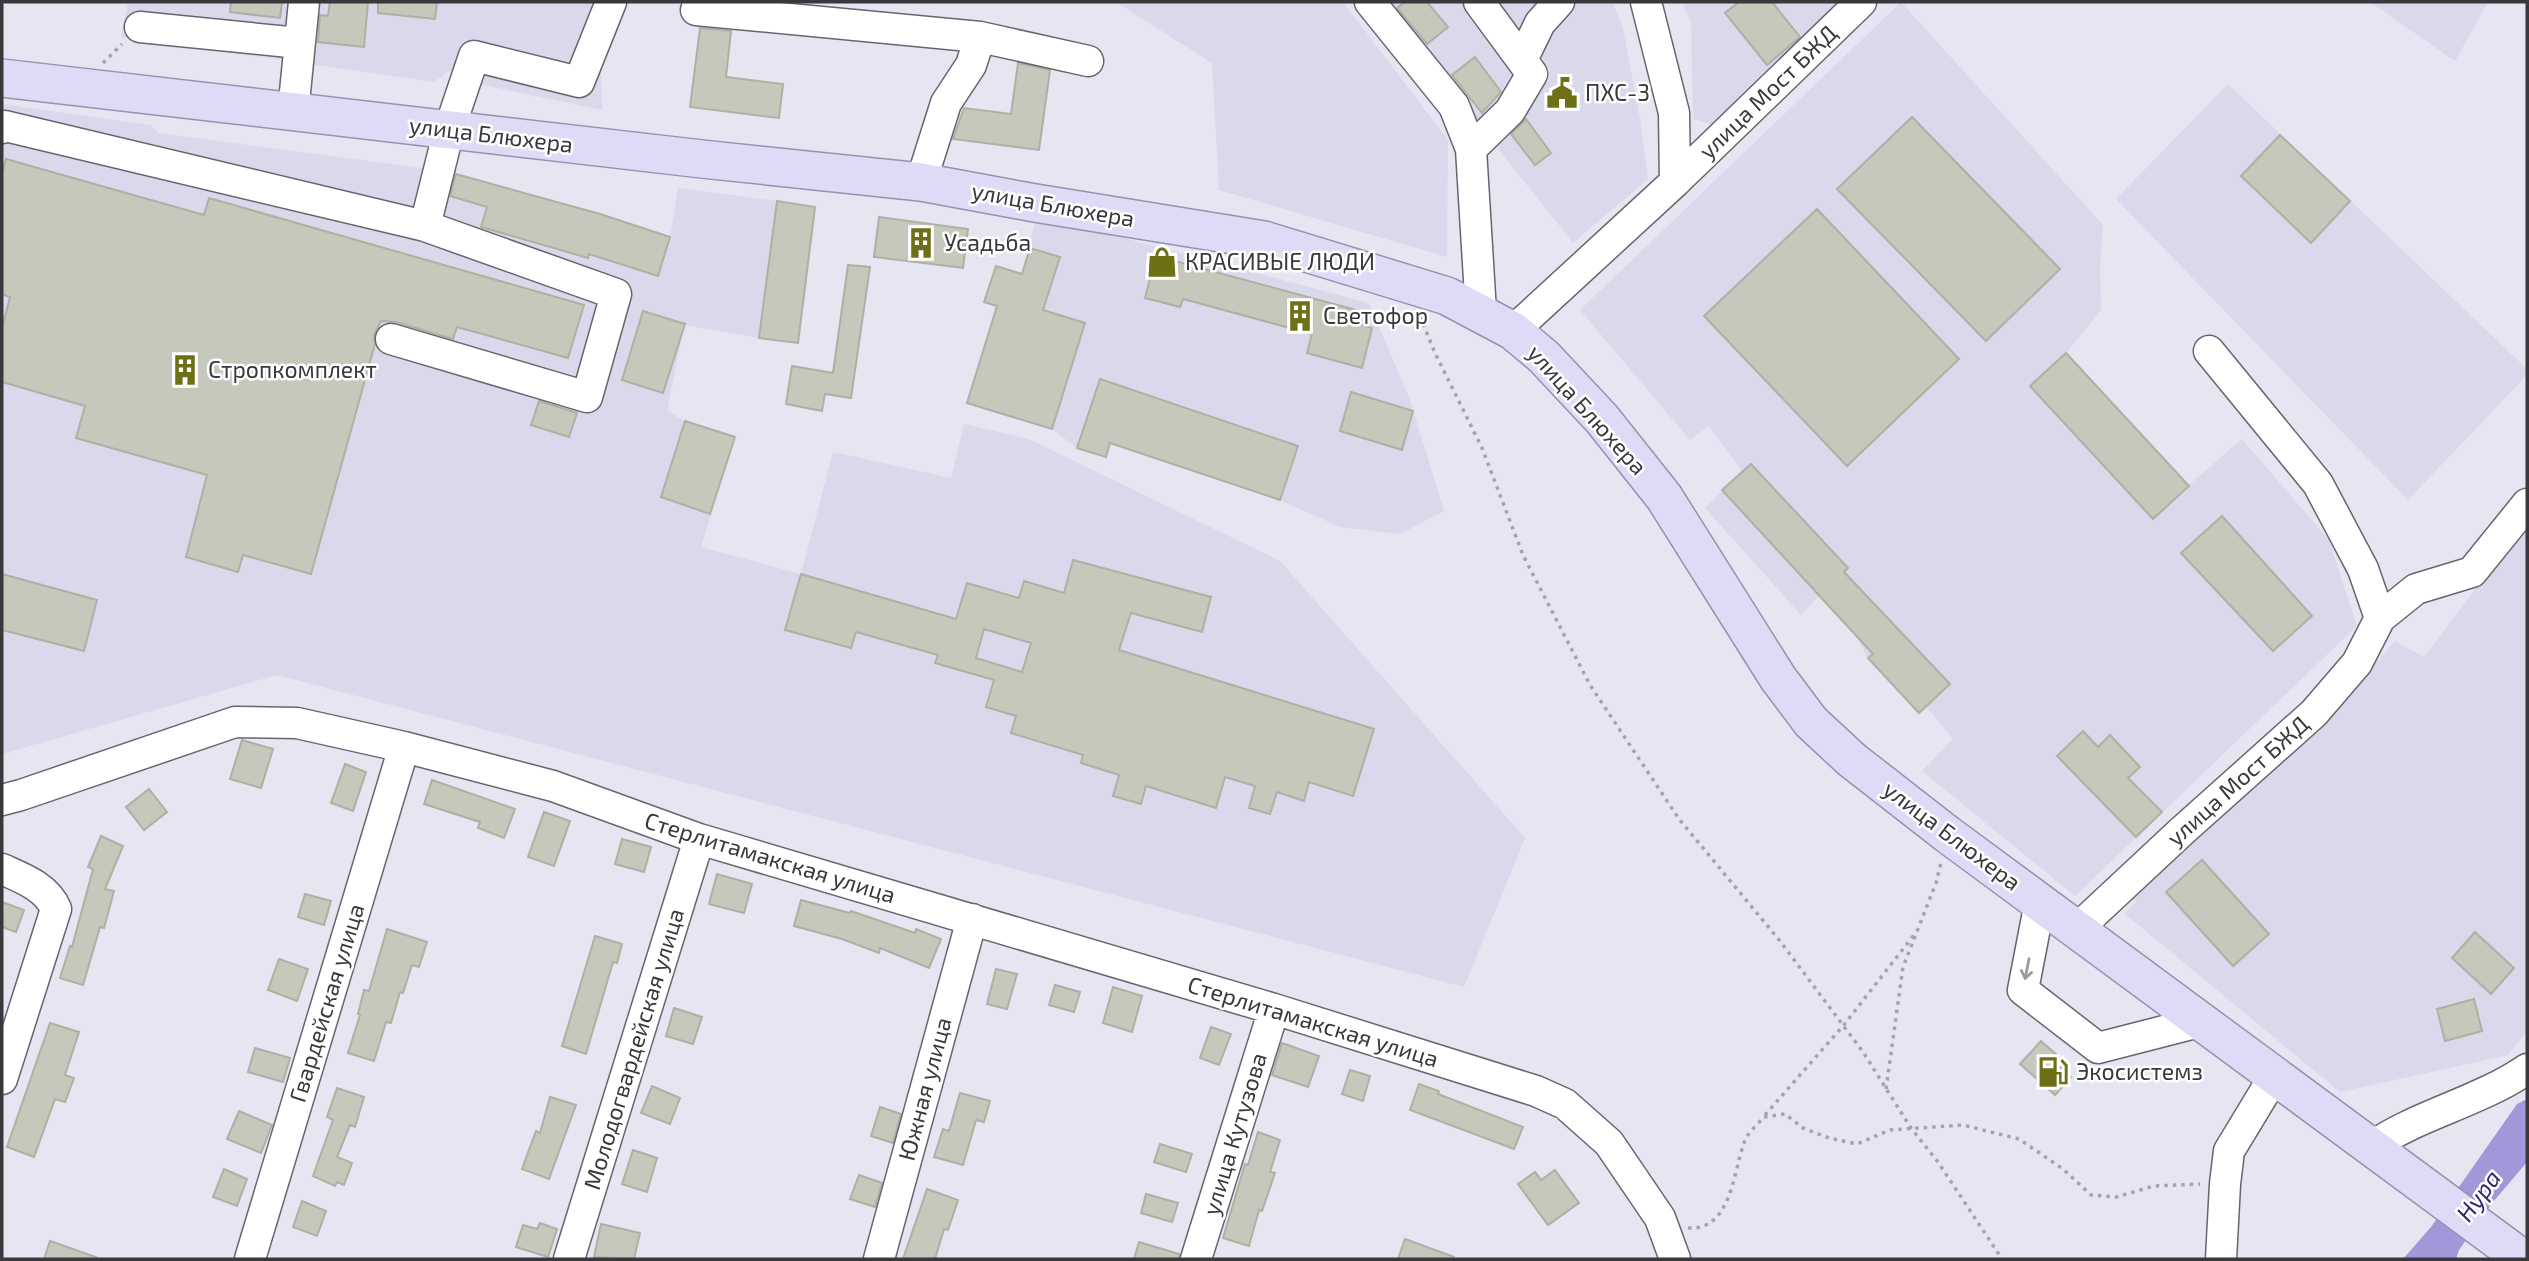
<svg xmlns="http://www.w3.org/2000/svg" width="2529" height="1261" font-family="'Exo 2',sans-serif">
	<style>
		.built { fill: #dad8eb }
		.water { fill: #a098d8 }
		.building { fill: #c6c8bb; stroke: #afb0a4; stroke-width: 2; fill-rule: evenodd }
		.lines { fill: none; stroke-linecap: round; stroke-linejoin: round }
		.minor-casing { stroke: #666570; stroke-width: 33 }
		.major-casing { stroke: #9592b0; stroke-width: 40 }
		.path { stroke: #a4a4ae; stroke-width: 3.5; stroke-dasharray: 3.5 5; stroke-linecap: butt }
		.minor { stroke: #fff; stroke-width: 30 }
		.major { stroke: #dddbf5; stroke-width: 37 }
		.oneway { stroke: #9c9c9e }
		.labels { text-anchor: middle; stroke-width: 5; stroke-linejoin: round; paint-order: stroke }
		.street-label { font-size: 23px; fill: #38383d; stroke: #fff }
		.poi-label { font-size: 23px; fill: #38383d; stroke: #fff; text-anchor: start }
		.water-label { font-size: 24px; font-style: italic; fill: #36236d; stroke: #fff }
	</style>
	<rect width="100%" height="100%" fill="#e6e5f2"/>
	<!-- built -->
	<path class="built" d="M128,2H599L602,110L479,84L472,74L449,71L434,82L121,37Z
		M1116,2H1343L1448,140L1447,257L1219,190L1212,63Z
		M1381,2H1613L1623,28L1640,119L1648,179L1573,243Z
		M1683,2H1847L1719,126L1693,119L1691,24Z
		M1901,2L2103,225L2100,265L2101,310L2066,353L2189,485L2242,439L2329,540L2357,626L2075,896L1922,771L1953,739L1926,706L1868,658L1857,637L1819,596L1801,615L1705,508L1742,471L1709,426L1690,440L1580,310Z
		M2370,2H2488L2455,61Z
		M2228,84L2527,369V375L2408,500L2116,199Z
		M2,104L151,125L158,133L452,172L493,184L481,227L588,258L600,214L658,275L670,237L678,188L777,201L759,338L684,325L667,411L685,421L735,437L701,547L801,574L833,452L951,478L964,424L1029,439L1280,561L1525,838L1464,987L277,675L2,754Z
		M1037,215L1369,303L1410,400L1444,511L1400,534L1340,527L1280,500L1111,443L1106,457L1077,448L1052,429L967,403L997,306L984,302L996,266L1022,274Z
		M2527,520V1031L2508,1055L2340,1092L2124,913L2137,902L2130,897L2309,738L2395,641L2424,657Z"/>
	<!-- water -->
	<path class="water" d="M2527,1099V1162L2493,1202L2459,1250L2456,1259H2403L2431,1227L2517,1104Z"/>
	<!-- building -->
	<path class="building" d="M231,2H282L280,18L230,12Z
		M330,2H368L364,47L318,42L320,15L328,16Z
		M378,2H437L435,19L378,13Z
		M1405,2H1427L1448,27L1427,44L1397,8Z
		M1739,2H1772L1800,37L1767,65L1725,13Z
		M700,28L731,31L726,77L783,84L779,118L690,107Z
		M1475,57L1501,92L1482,113L1452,75Z
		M1018,63L1050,70L1039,150L953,139L964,108L1011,114Z
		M1912,117L2060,269L1986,341L1837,189Z
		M1526,119L1551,153L1535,165L1511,134Z
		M2280,135L2350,201L2311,243L2241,176Z
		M6,159L204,215L209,198L584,305L568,358L457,327L453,339L396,322L381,321L374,335L375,344L311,574L243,555L238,572L186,557L207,475L76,438L85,406L2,382V328L10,297L2,294V174Z
		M456,174L600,214L670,237L658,276L589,254L588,258L481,227L487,207L450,196Z
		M777,201L815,207L798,343L759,338Z
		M1817,209L1959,359L1847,466L1704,316Z
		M879,217L968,229L963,268L874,257Z
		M1030,248L1060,257L1043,310L1085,323L1052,429L967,403L997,306L984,302L996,266L1022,274Z
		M1156,256L1356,310L1352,322L1372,328L1362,368L1307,353L1312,334L1183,299L1180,307L1145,298Z
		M848,265L870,267L851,398L825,394L822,411L786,404L792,366L833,373Z
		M643,311L685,324L663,393L622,380Z
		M2066,353L2189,486L2153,519L2030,386Z
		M1100,379L1298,446L1280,500L1110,443L1106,457L1077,448Z
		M1351,392L1413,411L1402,450L1340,431Z
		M539,401L577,413L569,437L531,425Z
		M685,421L735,437L710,514L661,497Z
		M1751,464L1848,568L1844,572L1950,684L1919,713L1868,658L1873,654L1722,490Z
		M2222,516L2312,616L2273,651L2181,553Z
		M1073,560L1211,597L1202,632L1131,613L1119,650L1374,729L1353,796L1309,782L1304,801L1277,792L1270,814L1249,808L1255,786L1225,777L1216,808L1146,786L1141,804L1113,796L1119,775L1081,763L1083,755L1011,733L1016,716L986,707L994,680L935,663L938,655L856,632L851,648L785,630L801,574L956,619L967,583L1019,598L1024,581L1064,593ZM984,629L1031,643L1022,672L976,658Z
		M2,574L97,600L84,651L2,630Z
		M2083,731L2098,747L2110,735L2140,767L2128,778L2162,812L2136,837L2057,756Z
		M242,740L273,749L261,788L230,779Z
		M345,764L366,772L353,811L331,803Z
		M432,780L515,809L504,838L478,828L480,822L424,804Z
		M149,789L167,812L144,830L126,807Z
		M544,812L570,821L554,866L528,857Z
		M101,836L123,846L105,889L114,891L104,928L100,927L83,985L60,978L70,946L72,947L93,869L88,867Z
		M622,839L651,847L644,872L615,864Z
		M2202,860L2269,934L2233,966L2166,892Z
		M717,874L752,884L744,913L709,904Z
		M305,894L331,901L324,925L298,917Z
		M801,900L850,913L851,911L915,933L916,929L941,939L929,968L880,948L879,953L842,939L794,926Z
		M2,902L24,910L16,932L2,927Z
		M387,929L427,942L419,967L412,965L403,993L400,992L391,1023L386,1022L374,1061L348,1053L360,1015L358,1014L364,990L369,991Z
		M2475,932L2514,968L2491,994L2452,958Z
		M595,936L622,944L617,963L613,962L586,1054L562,1046Z
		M279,959L308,969L297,1001L268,990Z
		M996,969L1017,974L1007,1009L987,1004Z
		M1055,985L1080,992L1074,1012L1049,1005Z
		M1113,987L1142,996L1132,1032L1103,1023Z
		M2474,999L2482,1031L2445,1041L2437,1009Z
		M674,1008L702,1017L693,1044L666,1036Z
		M50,1023L79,1032L65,1075L74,1078L65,1102L55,1099L34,1157L7,1147Z
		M1211,1027L1231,1034L1219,1065L1200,1058Z
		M2041,1041L2059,1057L2055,1063L2071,1077L2055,1095L2020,1064Z
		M1282,1043L1319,1056L1308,1087L1272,1075Z
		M255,1048L290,1058L283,1082L248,1072Z
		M1350,1070L1370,1076L1363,1101L1342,1094Z
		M1419,1084L1439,1091L1438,1094L1523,1127L1514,1149L1410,1110Z
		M652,1086L680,1098L670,1124L641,1113Z
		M337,1088L364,1097L355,1127L350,1125L337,1157L352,1163L344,1185L337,1182L335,1186L313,1176L333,1120L327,1117Z
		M960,1093L990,1101L984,1122L976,1120L963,1165L934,1157L943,1129L949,1131Z
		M550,1097L576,1105L549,1179L522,1169L536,1131L540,1133Z
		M880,1107L901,1114L893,1143L871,1136Z
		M239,1111L272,1125L261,1153L227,1139Z
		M1258,1132L1280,1140L1270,1172L1275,1173L1262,1211L1259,1210L1249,1246L1223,1238L1245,1164L1248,1165Z
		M1160,1144L1192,1154L1186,1172L1154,1162Z
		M633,1150L657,1158L647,1192L622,1184Z
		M224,1169L247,1179L237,1206L213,1197Z
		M1555,1170L1579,1203L1548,1225L1518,1184L1535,1172L1541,1180Z
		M859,1175L882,1183L875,1207L850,1199Z
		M927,1189L958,1200L948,1230L944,1229L935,1259H903Z
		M1146,1194L1178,1203L1172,1222L1141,1213Z
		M302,1201L326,1211L317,1236L293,1227Z
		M540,1223L557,1229L548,1257L516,1247L523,1225L537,1229Z
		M601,1224L640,1233L634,1259L594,1257Z
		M1405,1239L1454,1257V1259H1398Z
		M50,1241L96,1257L95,1259H44Z
		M1139,1242L1179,1254V1259H1134Z"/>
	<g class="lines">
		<defs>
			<path id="minor" d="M1370,2L1454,106L1471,149L1481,312
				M696,10L980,37L1088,61
				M140,27L299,43
				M1522,60L1540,23L1559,2
				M293,112L304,2
				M2,128L5,126L425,226L449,130L474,56L579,82L611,2
				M1471,149L1510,111L1532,74L1479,2
				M921,182L946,103L971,65L980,37
				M1675,182L1861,2
				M1513,331L1675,182L1674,113L1646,2
				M391,339L587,397L616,294L425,226
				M2380,618L2416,589L2472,572L2527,504
				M2,800L21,795L235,722L297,723L404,747L553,786L699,839L1274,1009L1536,1091L1565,1104L1609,1143L1660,1218L1675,1259
				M2,869C22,878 47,887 56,909L2,1079
				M2040,902L2023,990L2098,1048L2203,1021
				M2077,929L2182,831L2314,713L2357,663L2380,618L2363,569L2318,484L2209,351
				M2371,1147C2419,1114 2479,1102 2527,1069
				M250,1259L404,747
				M569,1259L699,839
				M879,1259L972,919
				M1196,1259L1274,1009
				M2221,1259L2225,1184L2229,1151L2275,1075"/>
			<path id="major" d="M2,78L702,159L921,182L1035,203L1264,240L1447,296L1513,331L1544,357L1602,419L1664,497L1778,678L1811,722L1852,760L1947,834L2523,1259"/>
		</defs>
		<!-- minor casing -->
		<use href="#minor" class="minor-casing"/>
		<!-- major casing -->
		<use href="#major" class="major-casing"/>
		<!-- path -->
		<path class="path" d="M103,63L122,44
			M1420,316L1435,353L1482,448L1523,555L1590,685L1679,819L1780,941L1863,1052L1911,1128L1938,1162L2002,1259
			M1886,1089L1903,967L1936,883L1941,863
			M1765,1115L1843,1026L1914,935
			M1688,1228C1731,1231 1733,1173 1744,1143C1747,1133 1757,1125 1764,1117L1785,1114L1803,1128L1829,1138L1857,1144L1890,1130L1963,1125L2019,1139L2063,1169L2091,1195L2116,1197L2154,1186L2200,1184"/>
		<!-- minor -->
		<use href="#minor" class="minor"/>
		<!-- major -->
		<use href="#major" class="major"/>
	</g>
	<!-- one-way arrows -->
	<defs><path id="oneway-shaft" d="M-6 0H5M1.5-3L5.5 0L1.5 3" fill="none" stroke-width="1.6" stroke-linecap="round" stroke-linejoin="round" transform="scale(1.75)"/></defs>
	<use class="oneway" href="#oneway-shaft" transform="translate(2027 969) rotate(101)"/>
	<!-- icons -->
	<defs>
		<symbol id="civic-bare" viewBox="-9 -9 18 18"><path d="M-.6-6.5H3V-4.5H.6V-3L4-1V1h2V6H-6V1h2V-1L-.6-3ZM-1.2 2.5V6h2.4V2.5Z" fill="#6d7016" stroke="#fff" stroke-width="2.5" paint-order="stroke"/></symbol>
		<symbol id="building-bare" viewBox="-9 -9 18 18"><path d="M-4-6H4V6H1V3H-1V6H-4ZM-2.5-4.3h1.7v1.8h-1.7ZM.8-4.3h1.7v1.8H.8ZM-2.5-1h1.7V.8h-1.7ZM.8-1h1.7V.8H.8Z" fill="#6d7016" stroke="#fff" stroke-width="2.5" paint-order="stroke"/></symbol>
		<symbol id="shop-bare" viewBox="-9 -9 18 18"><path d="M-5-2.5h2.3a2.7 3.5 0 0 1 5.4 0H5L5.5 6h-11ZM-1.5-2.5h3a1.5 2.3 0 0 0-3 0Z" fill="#6d7016" stroke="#fff" stroke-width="2.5" paint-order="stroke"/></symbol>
		<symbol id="fuel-bare" viewBox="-9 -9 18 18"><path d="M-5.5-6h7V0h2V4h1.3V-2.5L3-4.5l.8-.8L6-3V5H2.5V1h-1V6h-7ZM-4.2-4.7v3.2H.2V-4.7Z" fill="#6d7016" stroke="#fff" stroke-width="2.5" paint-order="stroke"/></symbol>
	</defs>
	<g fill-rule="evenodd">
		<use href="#civic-bare" x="1540" y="71" width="44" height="44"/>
		<use href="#building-bare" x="899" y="221" width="44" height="44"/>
		<use href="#shop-bare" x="1140" y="240" width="44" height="44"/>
		<use href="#building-bare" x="1278" y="294" width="44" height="44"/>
		<use href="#building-bare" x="163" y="348" width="44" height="44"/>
		<use href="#fuel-bare" x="2031" y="1050" width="44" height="44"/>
	</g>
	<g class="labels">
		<!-- street labels -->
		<g class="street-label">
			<text transform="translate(1768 92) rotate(-44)" y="8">улица Мост БЖД</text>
			<text transform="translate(491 135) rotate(7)" y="8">улица Блюхера</text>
			<text transform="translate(1053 205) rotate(10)" y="8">улица Блюхера</text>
			<text transform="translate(1587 410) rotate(48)" y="8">улица Блюхера</text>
			<text transform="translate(2238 781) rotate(-42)" y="8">улица Мост БЖД</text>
			<text transform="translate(1952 836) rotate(37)" y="8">улица Блюхера</text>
			<text transform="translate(770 858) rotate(17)" y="8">Стерлитамакская улица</text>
			<text transform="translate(327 1003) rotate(-73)" y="8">Гвардейская улица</text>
			<text transform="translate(1313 1022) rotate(17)" y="8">Стерлитамакская улица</text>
			<text transform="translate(634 1049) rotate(-73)" y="8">Молодогвардейская улица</text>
			<text transform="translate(925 1089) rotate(-75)" y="8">Южная улица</text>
			<text transform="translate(1235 1134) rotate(-73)" y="8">улица Кутузова</text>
		</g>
		<!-- poi labels -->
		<g class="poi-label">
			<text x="1585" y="101">ПХС-3</text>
			<text x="944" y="251">Усадьба</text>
			<text x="1185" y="270">КРАСИВЫЕ ЛЮДИ</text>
			<text x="1323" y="324">Светофор</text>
			<text x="208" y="378">Стропкомплект</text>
			<text x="2076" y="1080">Экосистемз</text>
		</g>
		<!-- water labels -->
		<g class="water-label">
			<text transform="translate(2479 1196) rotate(-54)" y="8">Нура</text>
		</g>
	</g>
	<!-- border -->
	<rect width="2529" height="1261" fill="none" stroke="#38383d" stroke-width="7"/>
</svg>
